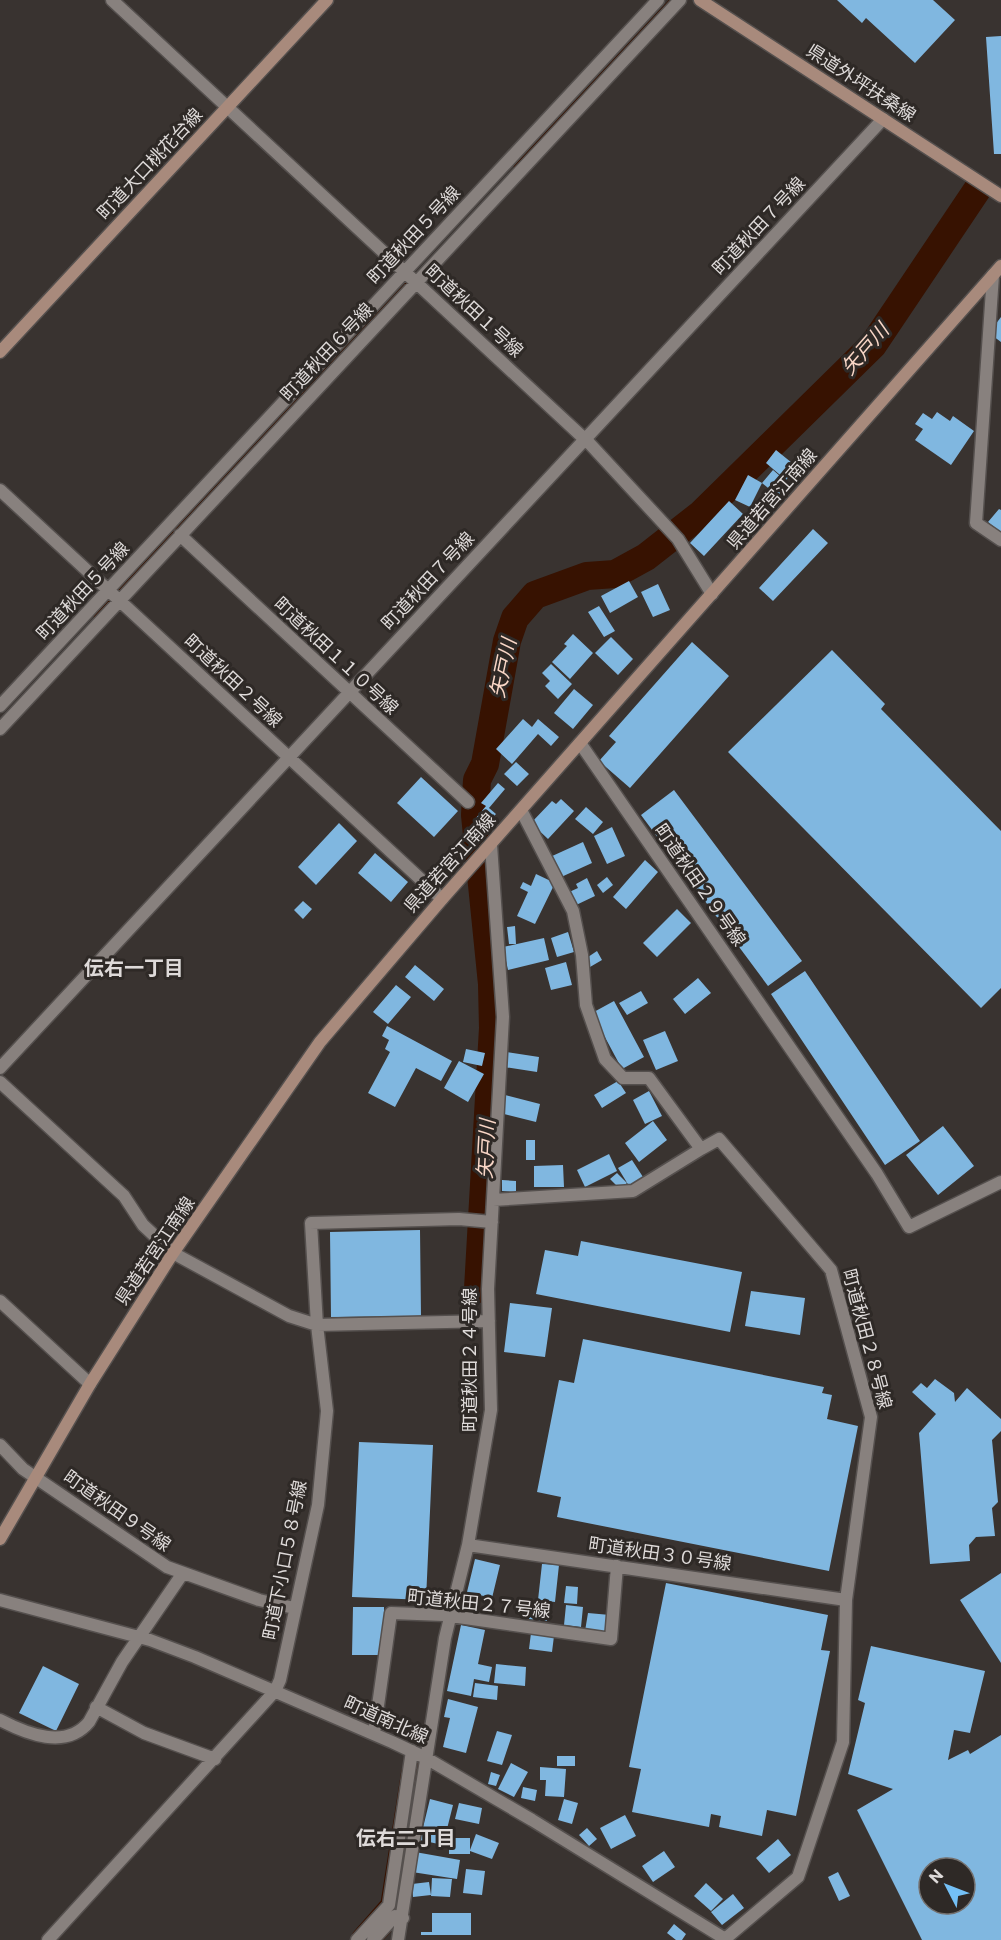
<svg xmlns="http://www.w3.org/2000/svg" width="1001" height="1940" font-family="Commissioner,'Noto Sans JP',sans-serif">
	<style>
		.lines { fill: none; stroke-linecap: round; stroke-linejoin: round }
		.stream { stroke: #371201; stroke-width: 4.5 }
		.river { stroke: #371201; stroke-width: 28 }
		.building { fill: #80b7e0; fill-rule: evenodd }
		.street-casing { stroke: #55504e; stroke-width: 15 }
		.secondary-casing { stroke: #55504e; stroke-width: 15 }
		.street { stroke: #88817e; stroke-width: 12 }
		.secondary { stroke: #a88a7c; stroke-width: 12 }
		.labels { text-anchor: middle; stroke-width: 6; stroke-linejoin: round; paint-order: stroke }
		.street-label { font-size: 18px; fill: #dedad9; stroke: #2e2926 }
		.water-label { font-size: 20px; font-style: italic; fill: #fad7c7; stroke: #2e2926 }
		.neighbourhood-label { font-size: 20px; font-weight: bold; fill: #dedad9; stroke: #2e2926 }
	</style>
	<rect width="100%" height="100%" fill="#393330"/>
	<g class="lines">
		<!-- stream -->
		<path class="stream" d="M516,167L672,0
			M96,617L412,279"/>
		<!-- river -->
		<path class="river" d="M478,1289L493,1028L492,984L475,815L477,780L485,764L507,641L515,618L535,595L587,576L615,574L646,557L701,514L873,345L977,190
			M365,1940L394,1907L415,1774"/>
	</g>
	<!-- building -->
	<path class="building" d="M837,0H933L955,20L915,63L866,18L862,23Z
		M1001,36V154H994L986,37Z
		M1001,317V342L989,333Z
		M937,412L950,421L953,416L974,431L951,465L915,440L923,429L915,424L923,413L932,419Z
		M776,450L797,467L786,480L766,463Z
		M773,470L788,483L778,496L762,483Z
		M748,475L762,483L750,507L735,500Z
		M729,501L743,514L704,556L690,543Z
		M999,509L1001,510V533L988,522Z
		M813,529L828,543L773,601L759,588Z
		M629,581L638,597L610,613L601,596Z
		M658,584L670,610L653,617L641,592Z
		M599,606L615,631L604,637L588,612Z
		M573,634L593,653L570,679L552,662L567,646L564,644Z
		M611,637L633,659L618,675L595,653Z
		M692,642L729,676L630,788L599,761L616,742L609,736Z
		M832,650L885,704L881,709L1001,831V988L981,1008L728,752Z
		M551,664L572,684L558,699L545,686L550,681L542,673Z
		M574,689L593,705L573,729L554,713Z
		M523,719L532,727L538,719L559,737L551,746L538,734L512,764L496,749Z
		M516,762L529,774L517,786L504,774Z
		M421,777L458,811L434,837L397,803Z
		M498,783L505,789L489,808L496,814L485,826L476,818L486,806L481,803Z
		M674,790L802,961L768,986L641,815Z
		M561,799L574,811L548,839L531,823L552,801L556,804Z
		M586,807L603,822L593,834L575,819Z
		M339,823L357,841L316,885L298,867Z
		M612,827L625,856L607,864L594,836Z
		M583,842L592,863L559,878L550,857Z
		M375,853L408,882L391,902L358,873Z
		M645,860L658,872L626,909L613,897Z
		M536,874L555,883L535,924L517,916L528,892L520,888L523,882L531,886Z
		M607,877L613,885L603,893L597,885Z
		M587,878L595,896L574,906L567,893L578,888L576,884Z
		M303,901L312,909L303,919L294,910Z
		M677,909L691,923L657,957L643,943Z
		M515,926L516,944H509L507,927Z
		M568,932L574,952L557,957L551,938Z
		M544,938L549,960L508,970L503,947Z
		M597,951L602,960L590,967L585,959Z
		M566,962L572,985L551,990L545,968Z
		M415,965L444,989L434,1001L405,977Z
		M805,971L920,1141L885,1165L771,994Z
		M698,978L711,993L685,1014L673,999Z
		M396,985L411,997L388,1024L373,1012Z
		M641,991L648,1003L627,1015L619,1003Z
		M614,1001L644,1057L622,1069L592,1013Z
		M387,1026L452,1061L441,1081L416,1068L395,1107L368,1093L390,1052L385,1049L389,1040L382,1036Z
		M665,1031L678,1061L656,1070L643,1040Z
		M466,1049L485,1053L482,1066L463,1062Z
		M506,1052L539,1057L537,1072L504,1067Z
		M459,1061L484,1074L468,1102L444,1088Z
		M618,1081L626,1093L602,1108L594,1095Z
		M649,1091L662,1116L645,1124L633,1100Z
		M505,1095L540,1104L536,1122L500,1113Z
		M653,1121L667,1140L639,1162L625,1143Z
		M943,1126L974,1166L938,1195L906,1155Z
		M526,1140H535V1160H526Z
		M609,1154L617,1171L585,1187L577,1170Z
		M632,1160L643,1177L629,1186L618,1168Z
		M563,1165L564,1187H534V1166Z
		M617,1173L627,1183L620,1189L610,1179Z
		M502,1180L516,1181V1192L502,1191Z
		M420,1230L421,1316L331,1317L330,1232Z
		M581,1241L742,1272L730,1332L536,1294L545,1250L578,1256Z
		M751,1291L805,1298L800,1335L745,1326Z
		M510,1303L552,1308L545,1357L504,1352Z
		M583,1339L824,1387L822,1393L832,1395L827,1419L858,1426L829,1571L557,1517L561,1497L537,1492L559,1380L574,1383Z
		M935,1379L954,1393L955,1402L967,1388L1001,1419V1431L992,1440L998,1502L992,1508L995,1536L976,1537L969,1545L970,1561L930,1564L919,1433L936,1414L912,1392L921,1383L927,1388Z
		M359,1442L433,1445L426,1600L352,1597Z
		M475,1559L500,1565L492,1598L467,1592Z
		M542,1564L559,1565L555,1602L538,1600Z
		M1001,1573V1663L960,1600Z
		M666,1583L828,1615L821,1650L830,1651L796,1816L767,1810L762,1836L719,1827L721,1816L711,1814L709,1827L632,1812L641,1769L629,1767Z
		M566,1586L578,1587L577,1604L564,1603Z
		M531,1602L549,1603L547,1621L529,1619Z
		M566,1605L583,1607L581,1627L564,1625Z
		M353,1607H384V1655H352Z
		M588,1613L610,1615L607,1634L585,1631Z
		M461,1625L485,1630L478,1664L492,1667L489,1682L474,1679L471,1696L447,1691Z
		M531,1633L554,1636L552,1652L529,1649Z
		M871,1646L985,1671L970,1733L954,1730L948,1760L968,1750L970,1754L1001,1735V1940H922L857,1810L893,1789L848,1774L865,1703L858,1700ZM929,1868H965V1904H929Z
		M496,1664L526,1667L525,1686L494,1683Z
		M43,1666L79,1684L56,1731L19,1713Z
		M475,1683L498,1686L497,1700L473,1697Z
		M448,1699L478,1707L466,1753L443,1747L450,1718L444,1717Z
		M497,1731L512,1735L502,1765L487,1761Z
		M557,1756H575V1766H557Z
		M511,1763L528,1772L514,1797L498,1789Z
		M540,1767L566,1769L564,1797L545,1796L546,1780H540Z
		M491,1772L500,1775L496,1786L488,1784Z
		M523,1787L537,1790L535,1801L521,1798Z
		M430,1799L453,1805L443,1845L420,1840Z
		M564,1799L578,1803L572,1824L558,1820Z
		M459,1803L482,1808L479,1824L455,1819Z
		M625,1815L636,1836L611,1849L600,1828Z
		M587,1828L597,1839L589,1846L579,1835Z
		M476,1834L499,1843L492,1859L470,1851V1854H449V1838H470V1850Z
		M778,1839L791,1855L769,1873L756,1858Z
		M664,1851L675,1867L653,1882L642,1866Z
		M415,1852L460,1860L457,1879L412,1872Z
		M466,1869L485,1871L482,1895L463,1893Z
		M838,1872L850,1896L839,1901L828,1877Z
		M432,1878L452,1879L450,1897L431,1896Z
		M429,1882L431,1895L413,1897L412,1884Z
		M706,1883L723,1899L711,1911L694,1896Z
		M733,1894L744,1908L722,1925L711,1912Z
		M432,1913H471V1935H421V1932H432Z
		M674,1924L686,1934L682,1940H676L667,1933Z"/>
	<g class="lines">
		<defs>
			<path id="street" d="M112,0L590,444L678,539L712,594
				M993,275L976,523L1001,540
				M0,490L442,899
				M180,535L468,802
				M0,706L658,0
				M0,729L680,0
				M580,743L877,1174L909,1227L1001,1182
				M521,810L573,911L582,955L586,1005L605,1059L623,1078H649L701,1149L719,1139L831,1270L871,1417L846,1600L843,1742L798,1877L725,1939
				M0,1068L883,119
				M0,1082L124,1196L143,1225L173,1253L289,1316L317,1325L327,1411L318,1505L280,1680L275,1691L48,1940
				M493,1200L633,1191L701,1149
				M0,1301L90,1384
				M489,1321L317,1325L311,1223L459,1219L492,1222
				M0,1445L23,1469L167,1567L259,1600L294,1608
				M468,1545L846,1600
				M0,1600L150,1640L195,1657L392,1742L426,1758L532,1820L727,1940
				M96,1707L144,1733L215,1759
				M0,1720C27,1734 66,1750 89,1722L122,1662L183,1573
				M374,1734L391,1613L444,1615L611,1639L617,1566
				M357,1940L389,1905L412,1751
				M373,1940L395,1916L403,1918
				M398,1940L445,1638L468,1545L491,1410L488,1289L503,1017L491,845"/>
			<path id="secondary" d="M700,0L1001,196
				M0,352L327,0
				M0,1539L90,1384L173,1253L320,1042L442,899L1001,266"/>
		</defs>
		<!-- street casing -->
		<use href="#street" class="street-casing"/>
		<!-- secondary casing -->
		<use href="#secondary" class="secondary-casing"/>
		<!-- street -->
		<use href="#street" class="street"/>
		<!-- secondary -->
		<use href="#secondary" class="secondary"/>
	</g>
	<g class="labels">
		<!-- street labels -->
		<g class="street-label">
			<text transform="translate(861 83) rotate(33)" y="6">県道外坪扶桑線</text>
			<text transform="translate(150 164) rotate(-47)" y="6">町道大口桃花台線</text>
			<text transform="translate(759 226) rotate(-47)" y="6">町道秋田７号線</text>
			<text transform="translate(414 235) rotate(-47)" y="6">町道秋田５号線</text>
			<text transform="translate(474 311) rotate(43)" y="6">町道秋田１号線</text>
			<text transform="translate(327 352) rotate(-47)" y="6">町道秋田６号線</text>
			<text transform="translate(772 499) rotate(-49)" y="6">県道若宮江南線</text>
			<text transform="translate(428 581) rotate(-47)" y="6">町道秋田７号線</text>
			<text transform="translate(83 591) rotate(-47)" y="6">町道秋田５号線</text>
			<text transform="translate(336 656) rotate(43)" y="6">町道秋田１１０号線</text>
			<text transform="translate(233 681) rotate(43)" y="6">町道秋田２号線</text>
			<text transform="translate(450 863) rotate(-48)" y="6">県道若宮江南線</text>
			<text transform="translate(700 885) rotate(55)" y="6">町道秋田２９号線</text>
			<text transform="translate(155 1251) rotate(-56)" y="6">県道若宮江南線</text>
			<text transform="translate(867 1339) rotate(75)" y="6">町道秋田２８号線</text>
			<text transform="translate(470 1360) rotate(-90)" y="6">町道秋田２４号線</text>
			<text transform="translate(117 1511) rotate(35)" y="6">町道秋田９号線</text>
			<text transform="translate(660 1554) rotate(8)" y="6">町道秋田３０号線</text>
			<text transform="translate(285 1560) rotate(-79)" y="6">町道下小口５８号線</text>
			<text transform="translate(479 1604) rotate(6)" y="6">町道秋田２７号線</text>
			<text transform="translate(386 1720) rotate(24)" y="6">町道南北線</text>
		</g>
		<!-- water labels -->
		<g class="water-label">
			<text transform="translate(865 349) rotate(-49)" y="7">矢戸川</text>
			<text transform="translate(503 668) rotate(-78)" y="7">矢戸川</text>
			<text transform="translate(486 1149) rotate(-87)" y="7">矢戸川</text>
		</g>
		<!-- neighbourhood labels -->
		<g class="neighbourhood-label">
			<text x="134" y="975">伝右一丁目</text>
			<text x="406" y="1845">伝右二丁目</text>
		</g>
	</g>
	<!-- north arrow -->
	<g transform="translate(947 1886) rotate(312)"><circle r="28" fill="#2e2926" stroke="#74706e" stroke-width="1.5"/>
	<path d="M0-4.5L10 22L0 15L-10 22Z" fill="#74c0f6"/>
	<text y="-9" font-size="16" font-weight="bold" text-anchor="middle" fill="#dedad9">N</text>
	</g>
</svg>
